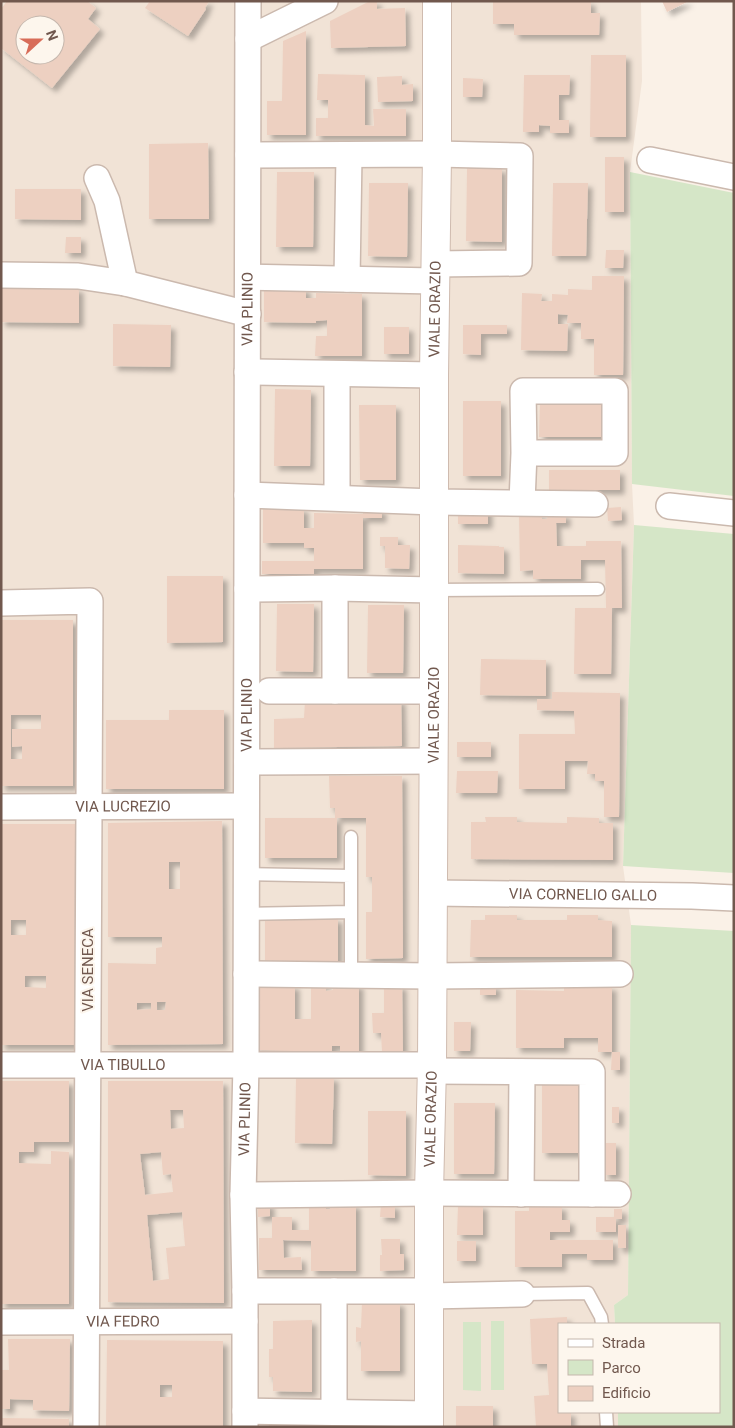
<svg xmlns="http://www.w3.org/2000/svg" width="735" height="1428" font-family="Roboto,sans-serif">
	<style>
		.residential { fill: #f1e3d6; fill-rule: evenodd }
		.green { fill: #d5e6c7 }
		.building { fill: #edd0c1; fill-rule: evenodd; filter: url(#shadow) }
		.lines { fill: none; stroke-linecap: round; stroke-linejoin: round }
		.lane-casing { stroke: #cbb9ae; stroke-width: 15 }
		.street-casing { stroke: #cbb9ae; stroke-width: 28 }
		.secondary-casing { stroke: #cfbbaf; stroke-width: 30 }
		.lane { stroke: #fff; stroke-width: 12 }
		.street { stroke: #fff; stroke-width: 25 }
		.secondary { stroke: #fff; stroke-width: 28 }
		.labels { text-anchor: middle; stroke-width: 4; stroke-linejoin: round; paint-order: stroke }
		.street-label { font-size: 15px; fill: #71584e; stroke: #fdf6ed }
	</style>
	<defs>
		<filter id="shadow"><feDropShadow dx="4.5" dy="4.5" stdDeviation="2.5" flood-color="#0004"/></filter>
	</defs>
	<rect width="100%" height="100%" fill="#faf1e7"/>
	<!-- residential -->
	<path class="residential" d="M1,1H641L642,81L630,172L632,484L634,525L623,866L631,925L628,1295L614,1305L615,1324H559V1412H618V1427H1ZM25,25H55V55H25Z"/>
	<!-- green -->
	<path class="green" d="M630,172L734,193V496L632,484Z
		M634,525L734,534V873L623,866Z
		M631,925L734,931V1427H618V1412H719V1324H615L614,1305L628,1295Z
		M491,1321H504V1390H491Z
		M463,1322H481V1391L463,1390Z"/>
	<!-- building -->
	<path class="building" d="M7,1H87L96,8L88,19L100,29L52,88L1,48V9ZM25,25H55V55H25Z
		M150,1H209L205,8L206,9L188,36L145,8Z
		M370,1H377V9L405,8L406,46L331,48L330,21Z
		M493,1H591V13H600L599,35H514V24H493Z
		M662,1H689L667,12Z
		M306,31V135H267V101H282L283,41Z
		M591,55H626V137H590Z
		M318,74L365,75V125L374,126L373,109H406V136H316V118H328V100H317Z
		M524,75H570L569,95H559V120H569V133H550V126L539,125V132H523Z
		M402,76V85L413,84V101L378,102L377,77Z
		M463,78L483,79L482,97H463Z
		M208,143L209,219H149V144Z
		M605,157H624V212H605Z
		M467,168H502V242L466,241Z
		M277,172H314L313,247H276Z
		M369,183H408L407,257L368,256Z
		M553,183H588L586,256H552Z
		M15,189H81V220L15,219Z
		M66,237H81V253H65Z
		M606,250H624L623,268H605Z
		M592,276H624L623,375H594V339H581V323H567L568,315L558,314V324H568L567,351L521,350L522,293L542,294L541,301H552V294L568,295V289L592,290Z
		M1,287L79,288V323L1,322Z
		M264,288H306V298H316V293L362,294V356H315L316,336H327V320L316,321V323L264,322Z
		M113,324L171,325L170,367L113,366Z
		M463,325H507V334H481V355L463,354Z
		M384,327H409V354H384Z
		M275,389L311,390L310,466H274Z
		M463,401H501V476H463Z
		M540,402H605V437H539Z
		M359,405H396V480H360Z
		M549,470H620V490H549Z
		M621,507L622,520L608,521L607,508Z
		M263,508H304V528H314V513L363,514V508L382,509V518H363V569H314V574H262V561H314V548H304V543H263Z
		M458,508H488V524H458Z
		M548,513L566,514V523H556L557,546H586V541H621L622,608H612L611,674H574L575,608H606L605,560H581V579H533V570L520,571L519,514H542V519H547Z
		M380,537H398V545H410L409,569L385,568V546H380Z
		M458,545L499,546V547H504V574L458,573Z
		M167,576H223V642L167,643Z
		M277,604H314L313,672L276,671Z
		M368,605H404L403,673H367Z
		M1,620H73V786H1ZM11,715H41V729H12V747L22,746V759H11Z
		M481,659L546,660V696L480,695Z
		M552,692L620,693L619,817H604V781H595V774H587L588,761H565V789H519V734H575L574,711L537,710V699H552Z
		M401,699L402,746L274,748V719L304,718L305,701Z
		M169,710H224V789H106V720H169Z
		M457,742H491V757H457Z
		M457,771H498L497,793H456Z
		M329,776H402L403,958L366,959V912H372V877H366V818H337V858H265V818H335V808H330Z
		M485,817H517V822L567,823V817L599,818V823H613V860L471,859V822H486Z
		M222,821L223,1044L108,1045V963L156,964V948L162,947V937H108V823ZM169,862H180V889H169ZM157,1002H166L165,1010H157ZM137,1003H151V1009L137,1010Z
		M1,824H75L74,1045H1ZM11,920H26V935H11ZM25,976H46V988L25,987Z
		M485,915H517V920H567V915H598V920L612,921V957H470L471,920H485Z
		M338,918V961L265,962V919Z
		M326,984V991L333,990L332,984H359V1051H340V1046H332V1052L254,1050L255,985H295V1019H311V985Z
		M384,985H402L403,1051L382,1052L381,1033H373L372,1013H384Z
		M480,985H496V995H480Z
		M564,986H612V1052H598V1038H564V1048H516V990L564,991Z
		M454,1022H471L470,1051H454Z
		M612,1052H620V1070H611Z
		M296,1076L334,1077L332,1144L295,1143Z
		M1,1081H69V1142H34V1152H19V1163L51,1164V1151L69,1152V1304H1Z
		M108,1081H223L224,1303L108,1302ZM170,1110H183L184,1128L171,1129ZM161,1152L163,1175L171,1174L173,1192L145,1195L140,1154ZM182,1212L185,1246L166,1248L169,1279L153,1281L147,1215Z
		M542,1083H583L582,1153H542Z
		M454,1103H495L494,1174H454Z
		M612,1107H619V1123H612Z
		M368,1111H406V1176L368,1175Z
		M604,1143H616V1175H604Z
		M258,1203H270V1216L258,1217Z
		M326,1203V1209H330V1204H356V1271H311V1241L283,1240L284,1258L301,1257L302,1270H259V1238H272V1217H292V1230H309V1204Z
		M381,1204L395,1205V1218L380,1217Z
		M458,1205H483V1235H457Z
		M529,1205L562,1206V1220H570V1232H550V1240H613V1260H587V1254H562V1267H515V1211H529Z
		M614,1209H622V1219H616V1232H596V1217H614Z
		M618,1225H626V1248H618Z
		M381,1239H400V1254H404V1270L380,1271V1255H382Z
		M457,1241H476V1261H457Z
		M362,1302H400V1371H361V1341L356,1342V1327L361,1328Z
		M567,1317V1324H559V1412H571V1427H536L534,1396L549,1395L547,1364H532L530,1319Z
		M312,1320V1392L273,1391V1377H269V1349H273V1321Z
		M8,1339H70L69,1411L33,1410V1400L10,1399V1409H1V1370H9Z
		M107,1340L223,1341V1427H106ZM160,1385H172V1397H160Z
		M456,1406H493V1427H456Z
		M1,1418L69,1419V1427H1Z
		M269,1420L300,1421V1427H269Z"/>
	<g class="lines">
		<defs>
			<path id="lane" d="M434,590L598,589
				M351,837V975
				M246,874L351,876
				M246,914L351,912
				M522,1294L588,1293L601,1317L602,1324
				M606,1412L607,1427"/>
			<g id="street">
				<path d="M248,39L325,1"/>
				<path d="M248,155L437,154L520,156L519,263L435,264"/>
				<path d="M650,160L734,177"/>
				<path d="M97,178L107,201L125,283"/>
				<path d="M1,275L78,276L125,283L248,314"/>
				<path d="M248,277L434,281"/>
				<path d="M347,279L349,155"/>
				<path d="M247,372L434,375"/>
				<path d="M337,374V497"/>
				<path d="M247,495L434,502L595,504"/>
				<path d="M522,502L524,453L523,391H615V453H524"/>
				<path d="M669,506L734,513"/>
				<path d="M247,589L335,588L434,590"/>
				<path d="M1,603L90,601L86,1427"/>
				<path d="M269,691H434"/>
				<path d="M335,691V588"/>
				<path d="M247,762L433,761"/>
				<path id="s1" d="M1,807L246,806"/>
				<path id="s2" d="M433,893L692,896L734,898"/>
				<path d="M246,974L431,976L620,974"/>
				<path id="s3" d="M1,1065H432"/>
				<path d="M431,1071L592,1072V1194"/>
				<path d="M521,1194L522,1072"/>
				<path d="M243,1195L429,1193L618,1194"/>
				<path d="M245,1291H429"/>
				<path d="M429,1296L522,1294"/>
				<path id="s4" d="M1,1322L245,1321"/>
				<path d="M245,1411L429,1414"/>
				<path d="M334,1412V1291"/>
				<path id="s5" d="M245,1427V1291L243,1195L246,1064L248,1"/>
			</g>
			<g id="secondary">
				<path id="s6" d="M429,1427V1193L432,1065L434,691V375L437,154V1"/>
			</g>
		</defs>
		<!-- lane casing -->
		<use href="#lane" class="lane-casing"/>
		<!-- street casing -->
		<use href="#street" class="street-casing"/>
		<!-- secondary casing -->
		<use href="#secondary" class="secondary-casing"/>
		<!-- lane -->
		<use href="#lane" class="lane"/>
		<!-- street -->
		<use href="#street" class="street"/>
		<!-- secondary -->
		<use href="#secondary" class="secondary"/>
	</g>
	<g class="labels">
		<!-- street labels -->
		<g class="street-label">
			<text dy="5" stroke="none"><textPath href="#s5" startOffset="1118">VIA PLINIO</textPath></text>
			<text dy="5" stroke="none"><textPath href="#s6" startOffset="1118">VIALE ORAZIO</textPath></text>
			<text dy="5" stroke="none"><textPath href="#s5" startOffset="712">VIA PLINIO</textPath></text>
			<text dy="5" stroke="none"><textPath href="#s6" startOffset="712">VIALE ORAZIO</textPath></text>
			<text dy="5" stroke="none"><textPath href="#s1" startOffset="122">VIA LUCREZIO</textPath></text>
			<text dy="5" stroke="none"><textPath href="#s2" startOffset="150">VIA CORNELIO GALLO</textPath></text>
			<text transform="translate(88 970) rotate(-90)" y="5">VIA SENECA</text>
			<text dy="5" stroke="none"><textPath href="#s3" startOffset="122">VIA TIBULLO</textPath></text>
			<text dy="5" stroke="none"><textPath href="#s5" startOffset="308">VIA PLINIO</textPath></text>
			<text dy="5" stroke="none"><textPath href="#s6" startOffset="308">VIALE ORAZIO</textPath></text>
			<text dy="5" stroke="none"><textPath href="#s4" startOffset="122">VIA FEDRO</textPath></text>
		</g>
	</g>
	<!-- border -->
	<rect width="735" height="1428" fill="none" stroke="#71584e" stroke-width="5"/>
	<!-- legend -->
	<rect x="558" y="1323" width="162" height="90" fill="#fdf6ed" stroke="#c5b7ad"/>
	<rect x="568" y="1339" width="25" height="8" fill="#ffffff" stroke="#c5b7ad"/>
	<text x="602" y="1348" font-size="15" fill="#71584e">Strada</text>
	<rect x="568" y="1360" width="25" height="15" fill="#d5e6c7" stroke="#c5b7ad"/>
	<text x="602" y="1373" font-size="15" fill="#71584e">Parco</text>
	<rect x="568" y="1386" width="25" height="15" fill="#edd0c1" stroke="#c5b7ad"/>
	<text x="602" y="1398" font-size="15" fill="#71584e">Edificio</text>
	<!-- north arrow -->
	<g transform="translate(40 40) rotate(69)"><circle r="24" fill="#fdf6ed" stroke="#c5b7ad"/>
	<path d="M0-4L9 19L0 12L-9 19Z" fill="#d86c58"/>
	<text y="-8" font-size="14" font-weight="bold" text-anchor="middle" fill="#71584e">N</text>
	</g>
</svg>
